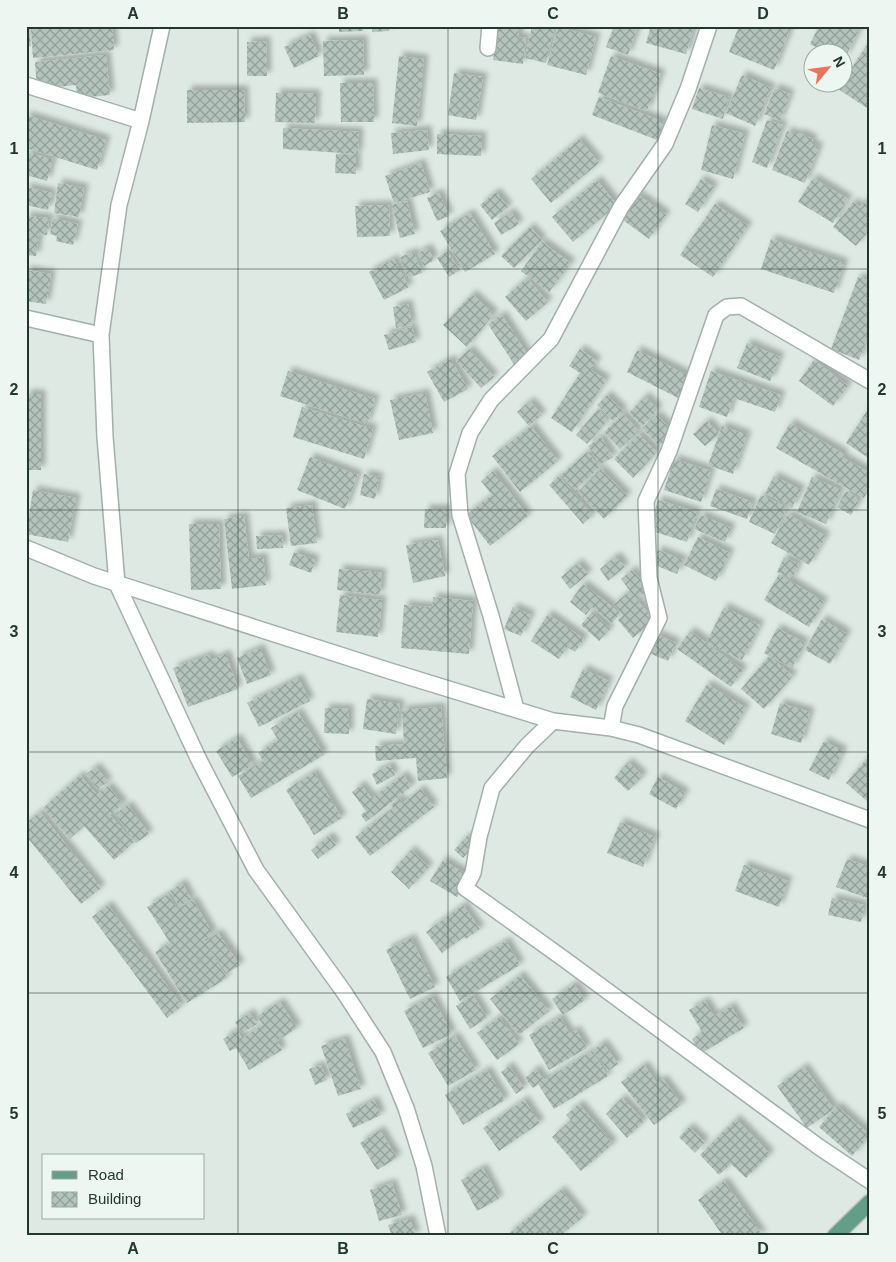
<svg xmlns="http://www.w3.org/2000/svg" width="896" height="1262" font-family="Helvetica,sans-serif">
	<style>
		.building { fill: url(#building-cross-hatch); filter: url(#shadow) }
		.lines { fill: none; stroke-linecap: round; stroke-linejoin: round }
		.minor-casing { stroke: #a1b0aa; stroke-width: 18 }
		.major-casing { stroke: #bcc3c1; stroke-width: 18 }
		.minor { stroke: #fff; stroke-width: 15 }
		.major { stroke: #649d8a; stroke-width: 15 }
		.grid { fill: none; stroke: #203830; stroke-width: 1; stroke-opacity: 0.55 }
		.neatline { fill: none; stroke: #203830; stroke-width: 2 }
		.grid-label { font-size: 16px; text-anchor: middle; font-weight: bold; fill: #203830 }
	</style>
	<defs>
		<pattern id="building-cross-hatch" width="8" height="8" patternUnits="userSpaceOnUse" patternTransform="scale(1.25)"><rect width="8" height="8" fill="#b4c4bc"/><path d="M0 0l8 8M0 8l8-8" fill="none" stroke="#92a099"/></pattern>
		<filter id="shadow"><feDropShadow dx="4.5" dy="-4.5" stdDeviation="2.5" flood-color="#0004"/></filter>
	</defs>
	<rect width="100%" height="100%" fill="#dee9e3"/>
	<!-- building -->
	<path class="building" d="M26,26H29L31,46L26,47Z
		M61,26H112L114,50L33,58L31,29Z
		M339,26H363V31L339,32Z
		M372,26H389V31L372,32Z
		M498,26H519L518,37L526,38L523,64L493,60Z
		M532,26L554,28L546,63L525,58Z
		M614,26H638L628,55L606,47Z
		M651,26L694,27L686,54L646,43Z
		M739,26L791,27L774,70L729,52Z
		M819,26H861L844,60V52H826L810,44Z
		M558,27L596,37L586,75L547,65Z
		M310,35L319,56L294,68L284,47Z
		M363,40L364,75L324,76L323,41Z
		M870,40V110L838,89Z
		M266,41L267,76H247V42Z
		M106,55L110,95L77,98L76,85L37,89L35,62Z
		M399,56L424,59L417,126L392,123Z
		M611,56L661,74L647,111L598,93Z
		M454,73L483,77L476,120L448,115Z
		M742,75L771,88L755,126L726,113Z
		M340,83H373L374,122H341Z
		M699,88L729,97L723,119L692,109Z
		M775,88L790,94L780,121L764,114Z
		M187,90H244L245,122L187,123Z
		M276,93L316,94L315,123L275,122Z
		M599,97L664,122L657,140L592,115Z
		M26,115L106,140L97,170L26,148Z
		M767,120L783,125L767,168L752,162Z
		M712,125L745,134L733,179L701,170Z
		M283,128L359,132L358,154L283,149Z
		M427,130L429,150L393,154L391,133Z
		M787,131L798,135L799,133L813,139L811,144L819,147L805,183L772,170Z
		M437,134L482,136L481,156L437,154Z
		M579,139L599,163L551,203L531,179Z
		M26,152L53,159L47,181L26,175Z
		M336,154L356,155V174L335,173Z
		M421,163L430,192L394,203L385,176Z
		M813,178L848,199L833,223L798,202Z
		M701,179L714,187L698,212L685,204Z
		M597,180L617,205L573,242L552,217Z
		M58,183L84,188L79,217L54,213Z
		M26,187L52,193L48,210L26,205Z
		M496,192L508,207L492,220L480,205Z
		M439,193L449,216L437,221L427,198Z
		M637,194L666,215L649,239L620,218Z
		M407,201L415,234L400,238L392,205Z
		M853,202L860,207L864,202L870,207V229L856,246L833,227Z
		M715,204L748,226L713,277L680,255Z
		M389,205L390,236L357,237L355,206Z
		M511,212L519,224L501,235L494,223Z
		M470,213L495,254L465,272L440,231Z
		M26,216L49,218L47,235L39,234L36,256L26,255Z
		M53,218L78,224L73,245L56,241L57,236L50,234Z
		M530,227L542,240L514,268L501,256Z
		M771,239L844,263L834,293L761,269Z
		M542,242L571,263L549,292L521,271Z
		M428,248L434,260L424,266L417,253Z
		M447,251L460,270L449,277L437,258Z
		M414,252L422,273L407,278L400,257Z
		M394,259L409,287L384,300L369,272Z
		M26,270L51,274L46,304L26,301Z
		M858,277L870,281V331L859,360L831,349Z
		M527,278L548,302L526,321L505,297Z
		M472,294L494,314L467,347L443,325Z
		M408,304L412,325L396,328L393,307Z
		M502,315L529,357L515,366L488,324Z
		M412,327L416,342L389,350L384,335Z
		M747,343L780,357L770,381L737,368Z
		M469,349L494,377L481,388L456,361Z
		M580,349L597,361L591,370L606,380L572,432L551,418L580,373L569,366Z
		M637,350L691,377L680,399L627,372Z
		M451,359L468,389L444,402L427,372Z
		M814,360L848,386L833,406L799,381Z
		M288,371L375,399L367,424L280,396Z
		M711,371L781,395L775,412L734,398L727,417L699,407Z
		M425,393L433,433L399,440L390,400Z
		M26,394H41V470H26Z
		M607,395L623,411L613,421L597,405Z
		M645,396L658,409L643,426L629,413Z
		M530,401L542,415L529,426L517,412Z
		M870,406V459L846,443Z
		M302,407L373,429L364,459L293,437Z
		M598,409L609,419L587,444L576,435Z
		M623,414L639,431L620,449L604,432Z
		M657,415L674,433L659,446L642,428Z
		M707,421L719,434L705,446L693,434Z
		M790,423L844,454L842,457L870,473V487L864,498L776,448Z
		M531,426L558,461L520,492L492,456Z
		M722,426L747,435L733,474L708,465Z
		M639,434L657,452L633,478L614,459Z
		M601,437L613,457L600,465L588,446Z
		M587,452L600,467L575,490L561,475Z
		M310,457L358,475L345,509L297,490Z
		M674,459L711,471L701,502L664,490Z
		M601,469L627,496L604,519L578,492Z
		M493,471L528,516L490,546L466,515L492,495L481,481Z
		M364,474L379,477L375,499L360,495Z
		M559,476L593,515L583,524L549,485Z
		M774,476L801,490L792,508L765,493Z
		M812,477L841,490L826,524L797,512Z
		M716,489L753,502L747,519L710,506Z
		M33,490L76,498L68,542L26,534Z
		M846,491L860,499L851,515L837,507Z
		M761,495L787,507L775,534L749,522Z
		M658,500L697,512L687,542L649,530Z
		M312,505L317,543L291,546L286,508Z
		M425,509H446V528H424Z
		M788,514L826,536L809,565L771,543Z
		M701,515L731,528L725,542L694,529Z
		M244,516L249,559L263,557L266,585L232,589L224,519Z
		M189,524H219L221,589L191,590Z
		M282,535L283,548L257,549L256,536Z
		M698,537L730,553L716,581L684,565Z
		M438,540L445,576L413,583L406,545Z
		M658,550L683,560L677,574L652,564Z
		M294,552L315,560L311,573L289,565Z
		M616,556L625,567L608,581L600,569Z
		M784,557L799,564L792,579L777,572Z
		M578,563L588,574L570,589L561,577Z
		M339,569L382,573L380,595L337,590Z
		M632,570L649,589L637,600L654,620L633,638L618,620L623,615L614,604L630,591L621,579Z
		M779,574L824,602L809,627L764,600Z
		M583,584L620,613L612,623L592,607L586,615L570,602Z
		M340,595L382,600L378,637L336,632Z
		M433,597L473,601L469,654L401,648L404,605L432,607Z
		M513,607L531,615L521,636L504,629Z
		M724,607L760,625L742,660L706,643Z
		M592,612L610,629L599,641L581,625Z
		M548,614L584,639L575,652L567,647L559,659L531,641Z
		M822,619L847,634L830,664L805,650Z
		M777,628L805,643L792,668L769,656L793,676L764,709L741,689L769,656L764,653Z
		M690,631L743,670L731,687L677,649Z
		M656,634L676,643L668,661L649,653Z
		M260,648L271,675L247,684L237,658Z
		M226,654L238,689L188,707L173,668L209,655L211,660Z
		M583,669L609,681L596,710L570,697Z
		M298,678L310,701L259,727L247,703Z
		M707,684L746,708L724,745L685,721Z
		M367,699L400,704L396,734L363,729Z
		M780,703L810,712L801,743L771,734Z
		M441,707L447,778L418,781L416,758L376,761L375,746L404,744L402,710Z
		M325,708L349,709V734L324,733Z
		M298,712L324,755L251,798L238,776L263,761L258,753L278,740L271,728Z
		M237,738L253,765L232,777L216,751Z
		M824,741L843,751L829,780L809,770Z
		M870,755V800L868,802L846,783Z
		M628,762L643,776L628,791L614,778Z
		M390,765L395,775L377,785L372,774Z
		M96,767L108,782L98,789L86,774Z
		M314,772L342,818L314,835L286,790Z
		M80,775L97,795L108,786L123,804L110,815L134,842L114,860L84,826L70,839L43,808Z
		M403,775L412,786L366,822L361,815L366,811L352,792L361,785L372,798Z
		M658,777L685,793L676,809L649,794Z
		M421,789L434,807L370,856L355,837L393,808L391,805L399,798L403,803Z
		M128,805L149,834L136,843L115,814Z
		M40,812L101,888L81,904L26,836V823Z
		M620,822L655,837L643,867L607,853Z
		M329,836L336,845L318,859L311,850Z
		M467,836L476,844L463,858L454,850Z
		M411,850L429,867L409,889L391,872Z
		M847,859L870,867V899L836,887Z
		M443,860L469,876L457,897L430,881Z
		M744,865L788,881L779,907L735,891Z
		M182,883L191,899L179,907L170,891Z
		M168,894L178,909L193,900L213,934L204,939L205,942L218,933L240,965L227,973L207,945L227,978L187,1003L155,952L170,943L147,907Z
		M832,898L864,905L861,922L828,915Z
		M108,905L182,1006L167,1018L92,917Z
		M463,905L480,929L466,939L464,937L442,953L426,932Z
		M411,938L435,987L410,999L386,950Z
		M506,941L520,965L460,1001L446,977Z
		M520,975L549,1011L519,1035L490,999Z
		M574,984L585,1000L563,1015L552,999Z
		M473,995L487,1018L470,1029L456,1006Z
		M432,996L452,1034L423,1048L404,1011Z
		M705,1001L714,1016L731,1006L744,1028L700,1054L692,1039L702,1032L689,1010Z
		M280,1002L297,1028L277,1041L282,1050L249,1070L236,1048L230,1051L223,1039L237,1030L242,1038L263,1025L257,1016Z
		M250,1013L257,1024L242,1033L235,1022Z
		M499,1017L519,1044L497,1060L477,1033Z
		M560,1017L570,1034L576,1030L587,1048L549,1070L529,1035Z
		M455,1036L476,1070L448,1086L428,1053Z
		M345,1039L361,1089L338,1096L321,1046Z
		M603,1043L618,1064L608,1071L593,1050Z
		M592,1051L608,1076L554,1109L538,1084Z
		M321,1065L327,1080L315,1085L309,1069Z
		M644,1065L657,1083L663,1079L682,1104L654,1125L621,1082Z
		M509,1066L524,1088L516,1094L501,1072Z
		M804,1067L834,1109L807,1128L777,1086Z
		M536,1069L544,1080L533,1088L525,1078Z
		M487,1070L505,1100L463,1125L445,1095Z
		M622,1098L644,1121L627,1138L606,1114Z
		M374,1100L381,1115L353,1128L346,1114Z
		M524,1100L540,1123L499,1151L483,1128Z
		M579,1104L613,1144L581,1171L552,1137L571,1120L566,1115Z
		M837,1106L870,1135L852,1156L819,1127Z
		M736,1119L770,1154L746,1178L731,1164L719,1175L700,1155Z
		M689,1127L705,1142L695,1153L679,1137Z
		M380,1130L397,1158L377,1170L360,1143Z
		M483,1168L499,1199L477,1211L461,1180Z
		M724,1181L763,1236H723L698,1200Z
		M392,1183L402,1215L379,1221L370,1190Z
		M561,1190L583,1217L560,1236H506Z
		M410,1219L416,1236H392L388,1225Z"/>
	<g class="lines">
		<defs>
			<path id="minor" d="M162,26L141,121L119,205L101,335L105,437L117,584L199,760L256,870L344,992L383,1052L406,1108L424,1166L438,1236
				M488,48L490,26
				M26,85L141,121
				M26,318L101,335
				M26,548L94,576L390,671L553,721L611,728L639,735L870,820
				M516,709L491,616L460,515L457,474L470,433L491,400L551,339L621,207L665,144L688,89L709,26
				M553,721L527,746L492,788L479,837L473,873L465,888L564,959L819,1147L870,1181
				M611,728L615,706L659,618L649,578L646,501L669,451L716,315L727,307L741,306L870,381"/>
			<path id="major" d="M835,1236L870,1202"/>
		</defs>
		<!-- minor casing -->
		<use href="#minor" class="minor-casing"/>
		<!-- major casing -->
		<use href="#major" class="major-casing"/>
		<!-- minor -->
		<use href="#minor" class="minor"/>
		<!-- major -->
		<use href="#major" class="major"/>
	</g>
	<!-- grid -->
	<path class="grid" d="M238,26V1236M448,26V1236M658,26V1236M26,269H870M26,510H870M26,752H870M26,993H870"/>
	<!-- border -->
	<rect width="896" height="1262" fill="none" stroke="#eef6f2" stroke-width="55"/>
	<!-- legend -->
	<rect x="42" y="1154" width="162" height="65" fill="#eef6f2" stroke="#9caaa4"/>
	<rect x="52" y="1171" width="25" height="8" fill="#649d8a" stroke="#9caaa4"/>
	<text x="88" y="1180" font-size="15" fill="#203830">Road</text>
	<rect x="52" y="1192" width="25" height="15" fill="url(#building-cross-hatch)" stroke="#9caaa4"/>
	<text x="88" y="1204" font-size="15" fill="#203830">Building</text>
	<!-- north arrow -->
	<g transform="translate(828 68) rotate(61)"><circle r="24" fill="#eef6f2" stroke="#9caaa4"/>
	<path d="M0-4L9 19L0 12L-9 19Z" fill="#ec7259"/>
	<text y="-8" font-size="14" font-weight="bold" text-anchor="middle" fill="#203830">N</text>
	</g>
	<rect x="28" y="28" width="840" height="1206" class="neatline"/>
	<g class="grid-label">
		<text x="133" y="19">A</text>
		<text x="343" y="19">B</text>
		<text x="553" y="19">C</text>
		<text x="763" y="19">D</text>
		<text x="14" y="154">1</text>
		<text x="882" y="154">1</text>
		<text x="14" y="395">2</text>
		<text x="882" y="395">2</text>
		<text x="14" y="637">3</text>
		<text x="882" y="637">3</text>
		<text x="14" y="878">4</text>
		<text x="882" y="878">4</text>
		<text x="14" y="1119">5</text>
		<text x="882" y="1119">5</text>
		<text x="133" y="1254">A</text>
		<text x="343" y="1254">B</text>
		<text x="553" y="1254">C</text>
		<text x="763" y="1254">D</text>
	</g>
</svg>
